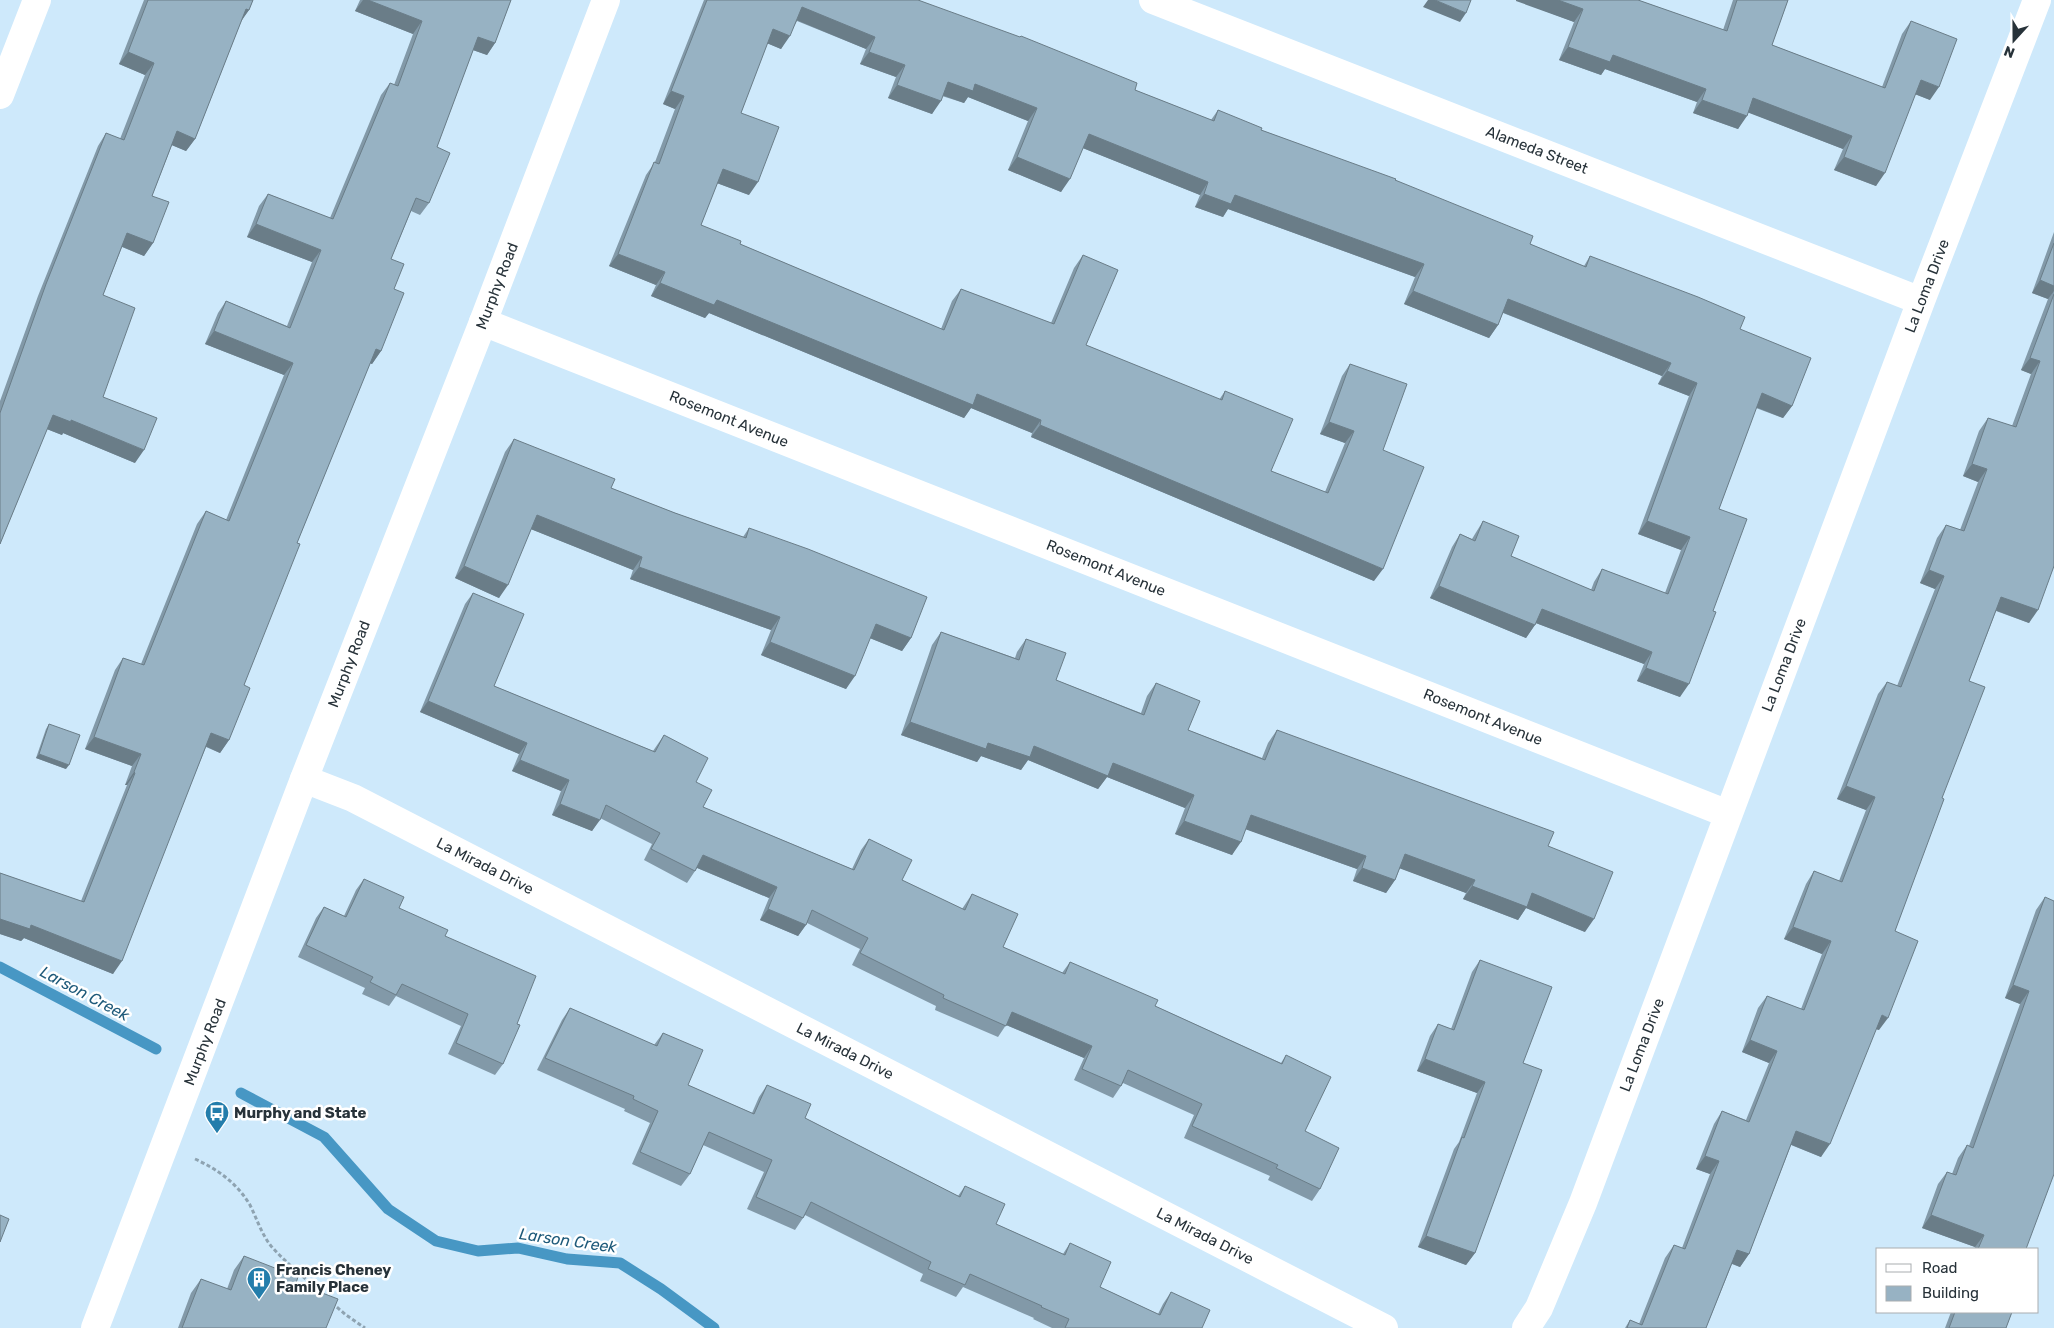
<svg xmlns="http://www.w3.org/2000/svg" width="2054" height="1328" font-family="Rubik,sans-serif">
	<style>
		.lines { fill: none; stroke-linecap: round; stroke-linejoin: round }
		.stream { stroke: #4797c4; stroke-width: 11 }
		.path { stroke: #8ea3b1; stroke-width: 3; stroke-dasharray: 4 2.5; stroke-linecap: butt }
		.minor { stroke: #fff; stroke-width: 28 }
		.tertiary { stroke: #fff; stroke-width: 28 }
		.wall { fill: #8299a8 }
		.shaded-wall { fill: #6a7d88 }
		.building { fill: #97b2c3; stroke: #6a7d88 }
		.labels { text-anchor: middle; stroke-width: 5; stroke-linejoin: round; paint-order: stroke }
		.street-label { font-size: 15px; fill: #273239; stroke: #fff }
		.poi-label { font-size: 15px; font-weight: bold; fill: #273239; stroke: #fff; text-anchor: start }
		.water-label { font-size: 16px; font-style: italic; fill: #1e5a7a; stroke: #fff }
	</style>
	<rect width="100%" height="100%" fill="#cee9fb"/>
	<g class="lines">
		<!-- stream -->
		<path class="stream" d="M0,967L156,1049
			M241,1093L324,1137L388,1209L436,1241L478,1251L518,1248L567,1259L620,1263L661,1289L714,1328"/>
		<!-- path -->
		<path class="path" d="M195,1159C217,1169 237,1183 250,1205C257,1219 261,1233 271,1246C286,1263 305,1278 322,1293
			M332,1303L346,1315L365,1328"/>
		<!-- minor -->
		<path class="minor" d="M1153,0L1921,301
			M0,95L37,0
			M483,322L1728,814
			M304,779L353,798L1384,1328
			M1526,1328L1539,1308L1583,1203L1921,301L2037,0"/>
		<!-- tertiary -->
		<path class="tertiary" d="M95,1328L304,779L483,322L606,0"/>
	</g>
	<!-- wall -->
	<path class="wall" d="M144,0H253L249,10L242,19L195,139L186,151L172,145L152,196L153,243L144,256L122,247L103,295V397L135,463L63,433L62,435L47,429L0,544V401L38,296L98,146L106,133L120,139L145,75L119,64Z
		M360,0H511L495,43L487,55L473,50L437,147L429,203L420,215L411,211L391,259L394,289L381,351L372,364L370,363L297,543L244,685L229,740L220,753L206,747L113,974L24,938L21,941L0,934V873L81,901L127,785H125L132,766L85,749L115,670L123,658L141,664L197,524L206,511L226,520L284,375L205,344L218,313L226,301L287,326L312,262L247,237L259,206L268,194L330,218L381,95L390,83L394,85L413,34L355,11Z
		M704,0H918L1135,90L1211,120L1218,110L1261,130L1395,180L1530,244L1584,266L1590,256L1740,329L1792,406L1783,418L1756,408L1719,509L1680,697L1637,681L1644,664L1536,623L1526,638L1430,598L1452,547L1460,534L1472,539L1475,534L1483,521L1511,556L1591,590L1594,582L1602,569L1665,593L1681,550L1638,534L1689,396L1658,384L1662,376L1503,313L1498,325L1489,338L1404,304L1415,277L1228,209L1223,217L1195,207L1200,195L1083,148L1061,192L1008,170L1028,121L968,97L964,103L942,96L932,114L888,98L896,77L860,64L866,49L797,21L781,49L767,43L741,113L749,195L717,183L701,225L740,244L941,329L952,301L961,289L1051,323L1074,268L1083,255L1086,345L1219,400L1225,391L1271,471L1325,492L1345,443L1320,434L1342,376L1350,364L1383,450L1374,581L1031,437L1032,433L971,408L964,418L709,313L705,318L651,296L656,285L609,266L646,175L655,162L675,109L663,104Z
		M1516,0H1638L1723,30L1733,0H1788L1772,45L1882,87L1902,34L1911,21L1930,100L1915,94L1876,186L1834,170L1843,149L1748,112L1738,129L1693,113L1697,102L1605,69L1601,75L1559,60L1574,22Z
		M2054,232V566L2029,623L1996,611L1969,681L1942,798L1895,931L1879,1030L1876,1029L1821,1157L1791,1145L1749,1254L1740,1267L1732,1264L1706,1328H1625L1630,1320L1639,1324L1665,1258L1674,1245L1682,1248L1710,1174L1696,1169L1714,1124L1722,1111L1746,1120L1769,1063L1742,1052L1758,1008L1767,996L1801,1009L1822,954L1784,939L1806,884L1814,871L1839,881L1866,810L1837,799L1878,694L1887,682L1897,686L1935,589L1920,583L1937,538L1946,525L1960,530L1978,482L1963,476L1979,431L1988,418L2012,426L2031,374L2021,370L2048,299L2032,293Z
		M514,439L611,488L675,513L743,537L749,528L911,638L902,651L870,638L846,689L761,655L771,630L630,579L633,570L531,529L499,598L455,578L505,452Z
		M473,593L494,686L653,751L664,735L696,782L703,807L852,869L861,850L869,839L902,880L962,909L972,894L1003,947L1062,973L1070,962L1155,1006L1281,1063L1286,1055L1320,1189L1312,1201L1268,1180L1270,1176L1184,1138L1194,1115L1123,1083L1113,1098L1074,1080L1084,1058L1006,1025L998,1037L935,1010L936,1006L852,965L860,949L807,923L798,936L760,920L769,898L697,868L687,883L644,860L652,844L600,818L592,831L552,815L561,791L512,771L519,754L420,712L465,604Z
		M941,632L1015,658L1017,652L1026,639L1056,680L1141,713L1147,696L1156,683L1188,730L1262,758L1268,743L1277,730L1548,846L1585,932L1526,908L1518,920L1463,899L1466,893L1400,868L1395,880L1386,893L1353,881L1357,869L1246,829L1232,855L1175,834L1185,808L1107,777L1098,789L1028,760L1021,770L981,756L977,762L901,735L932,645Z
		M49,724L66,769L36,758L46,729Z
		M364,879L399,908L445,936L517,1024L503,1064L495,1075L448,1054L461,1026L396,996L389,1006L362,994L365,988L298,957L316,918L324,907L344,916L356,890Z
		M2045,897L2026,1249H1974L1975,1247L1922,1228L1938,1184L1947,1172L1952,1174L1958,1158L1967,1145L1969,1146L2020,1004L2005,998L2036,910Z
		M1480,960L1523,1063L1475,1253L1466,1265L1418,1247L1454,1149L1459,1142L1477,1093L1417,1071L1430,1036L1438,1024L1451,1029L1472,972Z
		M570,1008L654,1045L663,1033L688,1085L752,1113L759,1097L767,1085L805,1118L958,1196L965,1186L996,1224L1063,1254L1070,1243L1100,1287L1158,1314L1163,1304L1171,1292L1202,1328H1052L1033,1319L1034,1318L963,1287L956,1297L920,1281L923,1274L805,1215L795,1230L747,1209L764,1172L703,1145L690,1174L681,1186L632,1164L650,1123L624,1111L625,1109L537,1070L562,1020Z
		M244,1256L296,1283L326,1328H178L191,1293L201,1279L227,1289L234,1270Z
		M1951,1312H2012L2006,1328H1945Z"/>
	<!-- shaded-wall -->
	<path class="shaded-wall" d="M363,0H368L422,21L413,34L355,11Z
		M1428,0H1435L1466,13L1460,22L1423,7Z
		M1516,0H1558L1583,9L1574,22L1516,1Z
		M802,7L875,37L866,49L794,19Z
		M246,9L249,10L240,23Z
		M773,29L790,36L781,49L764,42Z
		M478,37L495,43L487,55L470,49Z
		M1568,47L1613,55L1706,89L1697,102L1605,69L1601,75L1559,60Z
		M128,52L154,63L145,75L119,64Z
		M869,52L905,65L896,77L860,64Z
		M1921,80L1939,87L1930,100L1912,93Z
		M948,82L975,84L1037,108L1028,121L968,97L964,103L939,94Z
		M897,85L941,101L932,114L888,98Z
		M671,91L684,96L675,109L663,104Z
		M1753,98L1852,136L1843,149L1744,111Z
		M1702,100L1747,116L1738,129L1693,113Z
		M177,131L195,139L186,151L169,144Z
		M1089,134L1208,182L1200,195L1080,147Z
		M1017,157L1070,179L1061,192L1008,170Z
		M1844,157L1885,173L1876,186L1834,170Z
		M723,169L758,182L749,195L714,182Z
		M1204,194L1235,195L1424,264L1415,277L1228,209L1223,217L1195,207Z
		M256,224L321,250L312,262L247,237Z
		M127,233L153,243L144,256L118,245Z
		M618,254L665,272L656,285L609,266Z
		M2040,280L2054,286V291L2048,299L2032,293Z
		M660,283L717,300L977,394L1041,420L1032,433L971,408L964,418L709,313L705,318L651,296Z
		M1413,291L1498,325L1489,338L1404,304Z
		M1508,299L1671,363L1662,376L1499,311Z
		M214,331L293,363L284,375L205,344Z
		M376,349L381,351L372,364L367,362Z
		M2030,358L2040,361L2031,374L2021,370Z
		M1667,371L1697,383L1689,396L1658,384Z
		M1762,393L1792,406L1783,418L1753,406Z
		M53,415L71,420L144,450L135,463L63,433L62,435L44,428Z
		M1329,422L1354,431L1345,443L1320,434Z
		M1040,425L1383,569L1374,581L1031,437Z
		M1972,464L1987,469L1978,482L1963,476Z
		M537,515L642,557L633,570L528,528Z
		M1647,521L1690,537L1681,550L1638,534Z
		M464,566L508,585L499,598L455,578Z
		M639,567L780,617L771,630L630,579Z
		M1929,570L1944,576L1935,589L1920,583Z
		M1439,586L1535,625L1526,638L1430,598Z
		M2001,597L2038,610L2029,623L1992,609Z
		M1542,609L1652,652L1644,664L1533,622Z
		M876,624L911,638L902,651L867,637Z
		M770,642L855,676L846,689L761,655Z
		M1646,668L1689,684L1680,697L1637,681Z
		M428,701L527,743L519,754L420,712Z
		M910,722L1034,746L1113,763L1194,795L1185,808L1107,777L1098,789L1028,760L1021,770L981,756L977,762L901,735Z
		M211,733L229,740L220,753L203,745Z
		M94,737L141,754L132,766L85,749Z
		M39,754L69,765L66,769L36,758Z
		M520,760L569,780L561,791L512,771Z
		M134,772L135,773L127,785H125Z
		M1846,786L1875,797L1866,810L1837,799Z
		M560,804L600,820L592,831L552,815Z
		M1251,815L1366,856L1357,869L1242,828Z
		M1184,821L1241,842L1232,855L1175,834Z
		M1405,854L1475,880L1466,893L1396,867Z
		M703,855L777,887L769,898L695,867Z
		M1362,868L1395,880L1386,893L1353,881Z
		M1472,886L1532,893L1594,919L1585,932L1526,908L1518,920L1463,899Z
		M768,909L806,925L798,936L760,920Z
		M0,919L31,925L122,961L113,974L24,938L21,941L0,934Z
		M1793,927L1831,941L1822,954L1784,939Z
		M2013,985L2029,991L2020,1004L2005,998Z
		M1012,1012L1092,1046L1084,1058L1004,1024Z
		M1882,1015L1888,1018L1879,1030L1873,1028Z
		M1750,1040L1777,1051L1769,1063L1742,1052Z
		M1425,1059L1485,1082L1477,1093L1417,1071Z
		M1796,1131L1830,1144L1821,1157L1787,1143Z
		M1705,1156L1719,1161L1710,1174L1696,1169Z
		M1931,1215L1984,1235L1975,1247L1922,1228Z
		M1426,1236L1475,1253L1466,1265L1418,1247Z
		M1737,1250L1749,1254L1740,1267L1728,1262Z"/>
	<!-- building -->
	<path class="building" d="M148,0H253L249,10L246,9L195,139L177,131L152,196L169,202L153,243L127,233L103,295L135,308L103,397L157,418L144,450L71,420V422L53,415L0,544V413L46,284L106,133L124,140L154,63L128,52Z
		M368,0H511L495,43L478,37L437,147L450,153L429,203L416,198L391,259L404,264L394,289L404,293L381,351L376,349L297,543L300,544L244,685L250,688L229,740L211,733L122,961L31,925L30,929L0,919V873L84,902L135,773L134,772L141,754L94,737L123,658L144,665L206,511L229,521L293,363L214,331L226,301L290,328L321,250L256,224L268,194L333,219L390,83L398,86L422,21Z
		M707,0H918L1020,37L1021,36L1137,83L1135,90L1214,121L1218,110L1262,128L1261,130L1396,179L1395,180L1533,236L1530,244L1586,267L1590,256L1698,297L1745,317L1740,329L1811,358L1792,406L1762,393L1719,509L1747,519L1713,611L1716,612L1689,684L1646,668L1652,652L1542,609L1535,625L1439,586L1460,534L1475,541L1483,521L1519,536L1511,556L1594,591L1602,569L1668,594L1690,537L1647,521L1697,383L1667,371L1671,363L1508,299L1498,325L1413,291L1424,264L1235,195L1231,204L1204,194L1208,182L1089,134L1070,179L1017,157L1037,108L975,84L973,91L948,82L941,101L897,85L905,65L869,52L875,37L802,7L790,36L773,29L741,113L779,127L758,182L723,169L701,225L741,241L740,244L944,330L961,289L1054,324L1083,255L1118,270L1086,345L1222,400L1225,391L1293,419L1271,471L1328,493L1354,431L1329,422L1350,364L1407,384L1383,450L1424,467L1383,569L1040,425L1041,420L977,394L973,405L717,300L714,305L660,283L665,272L618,254L654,162L659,164L684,96L671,91Z
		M1435,0H1471L1466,13Z
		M1558,0H1638L1727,31L1737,0H1788L1772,45L1885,88L1911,21L1957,39L1939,87L1921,80L1885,173L1844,157L1852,136L1753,98L1747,116L1702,100L1706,89L1613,55L1610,62L1568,47L1583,9Z
		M2054,243V286L2040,280Z
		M2054,294V566L2038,610L2001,597L1969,681L1985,687L1942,798L1944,799L1895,931L1918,941L1888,1018L1882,1015L1830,1144L1796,1131L1749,1254L1737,1250L1706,1328H1627L1630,1320L1642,1325L1674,1245L1685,1249L1719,1161L1705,1156L1722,1111L1749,1122L1777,1051L1750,1040L1767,996L1804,1010L1831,941L1793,927L1814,871L1842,882L1875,797L1846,786L1887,682L1901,687L1944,576L1929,570L1946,525L1964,531L1987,469L1972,464L1988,418L2016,427L2040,361L2030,358Z
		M514,439L615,479L611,488L675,513L746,538L749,528L808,549L927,597L911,638L876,624L855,676L770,642L780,617L639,567L642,557L537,515L508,585L464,566Z
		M473,593L524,614L494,686L655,752L664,735L708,758L696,782L712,790L703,807L854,870L869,839L912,860L902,880L965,910L972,894L1018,914L1003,947L1065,974L1070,962L1158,1000L1155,1006L1282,1064L1286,1055L1331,1077L1305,1131L1339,1148L1320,1189L1276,1168L1278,1165L1192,1126L1202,1104L1128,1070L1121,1086L1082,1069L1092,1046L1012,1012L1006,1026L943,998L944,995L860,953L868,938L812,910L806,925L768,909L777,887L703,855L695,871L651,849L660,833L606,805L600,820L560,804L569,780L520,760L527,743L428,701Z
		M941,632L1019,660L1026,639L1066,653L1056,680L1144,715L1156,683L1200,701L1188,730L1265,760L1277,730L1554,832L1548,846L1613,872L1594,919L1532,893L1527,907L1472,886L1475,880L1405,854L1395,880L1362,868L1366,856L1251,815L1241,842L1184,821L1194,795L1113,763L1108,776L1034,746L1030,757L988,743L986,749L910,722Z
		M49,724L80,735L69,765L39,754Z
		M364,879L404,897L399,908L448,930L445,936L536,976L517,1024L520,1025L503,1064L456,1043L468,1014L402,984L396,995L370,982L373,977L306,945L324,907L346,917Z
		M2045,897L2054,901V1174L2026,1249H1978L1984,1235L1931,1215L1947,1172L1956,1175L1967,1145L1973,1148L2029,991L2013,985Z
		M1480,960L1552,987L1523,1063L1542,1070L1475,1253L1426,1236L1462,1137L1464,1138L1485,1082L1425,1059L1438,1024L1454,1030Z
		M570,1008L657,1046L663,1033L703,1050L688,1085L754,1114L767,1085L811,1104L805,1118L960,1197L965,1186L1005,1204L996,1224L1065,1255L1070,1243L1111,1262L1100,1287L1160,1315L1171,1292L1210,1310L1202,1328H1065L1069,1319L1041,1307L1042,1306L970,1274L965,1285L928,1269L931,1262L811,1202L803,1218L756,1197L772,1160L709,1132L690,1174L640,1152L658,1111L633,1099L634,1096L545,1058Z
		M0,1215L9,1219L0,1242Z
		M244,1256L298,1277L296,1283L338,1299L326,1328H182L201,1279L231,1290Z
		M1955,1312H2012L2006,1328H1949Z"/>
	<!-- icons -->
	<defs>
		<symbol id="bus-pin" viewBox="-11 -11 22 30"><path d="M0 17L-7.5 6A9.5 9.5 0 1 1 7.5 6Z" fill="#237dab" stroke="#fff"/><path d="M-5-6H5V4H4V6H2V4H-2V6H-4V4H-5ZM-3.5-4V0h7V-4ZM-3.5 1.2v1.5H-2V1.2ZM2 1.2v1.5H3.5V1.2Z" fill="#fff"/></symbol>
		<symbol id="building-pin" viewBox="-11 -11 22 30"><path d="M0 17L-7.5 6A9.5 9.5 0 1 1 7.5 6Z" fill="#237dab" stroke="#fff"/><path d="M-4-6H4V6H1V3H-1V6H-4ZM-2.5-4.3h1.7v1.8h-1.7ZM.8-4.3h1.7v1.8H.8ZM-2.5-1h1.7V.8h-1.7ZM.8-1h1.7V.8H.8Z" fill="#fff"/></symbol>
	</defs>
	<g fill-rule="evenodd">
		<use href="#bus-pin" x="203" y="1099" width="28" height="38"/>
		<use href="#building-pin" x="245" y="1265" width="28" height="38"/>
	</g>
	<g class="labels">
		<!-- street labels -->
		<g class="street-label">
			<text transform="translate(1537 150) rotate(21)" y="5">Alameda Street</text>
			<text transform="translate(497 286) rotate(-69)" y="5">Murphy Road</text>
			<text transform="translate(1927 286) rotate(-69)" y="5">La Loma Drive</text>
			<text transform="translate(729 419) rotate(22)" y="5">Rosemont Avenue</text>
			<text transform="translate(1106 568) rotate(22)" y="5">Rosemont Avenue</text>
			<text transform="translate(349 664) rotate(-69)" y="5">Murphy Road</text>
			<text transform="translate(1784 665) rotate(-69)" y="5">La Loma Drive</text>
			<text transform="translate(1483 717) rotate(22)" y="5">Rosemont Avenue</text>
			<text transform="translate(485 866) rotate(27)" y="5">La Mirada Drive</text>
			<text transform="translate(205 1042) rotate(-69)" y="5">Murphy Road</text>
			<text transform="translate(1642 1045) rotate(-69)" y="5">La Loma Drive</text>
			<text transform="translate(845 1051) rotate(27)" y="5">La Mirada Drive</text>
			<text transform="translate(1205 1236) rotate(27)" y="5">La Mirada Drive</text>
		</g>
		<!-- poi labels -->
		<g class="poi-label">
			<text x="234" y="1118">Murphy and State</text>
			<text x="276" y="1275">Francis Cheney<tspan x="276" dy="17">Family Place</tspan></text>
		</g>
		<!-- water labels -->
		<g class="water-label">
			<text transform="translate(85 993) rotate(28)" y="6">Larson Creek</text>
			<text transform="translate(568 1240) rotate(8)" y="6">Larson Creek</text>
		</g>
	</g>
	<!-- legend -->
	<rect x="1876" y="1248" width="162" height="65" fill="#ffffff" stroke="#a9adb0"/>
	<rect x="1886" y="1264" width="25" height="8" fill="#ffffff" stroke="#a9adb0"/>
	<text x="1922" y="1273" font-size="15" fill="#273239">Road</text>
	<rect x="1886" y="1286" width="25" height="15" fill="#97b2c3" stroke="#a9adb0"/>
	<text x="1922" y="1298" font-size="15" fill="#273239">Building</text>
	<!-- north arrow -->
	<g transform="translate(2014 40) rotate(201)" stroke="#ffffff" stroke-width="4" paint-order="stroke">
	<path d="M0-4L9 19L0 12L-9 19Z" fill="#273239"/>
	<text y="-8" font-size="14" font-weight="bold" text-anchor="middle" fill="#273239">N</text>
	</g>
</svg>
